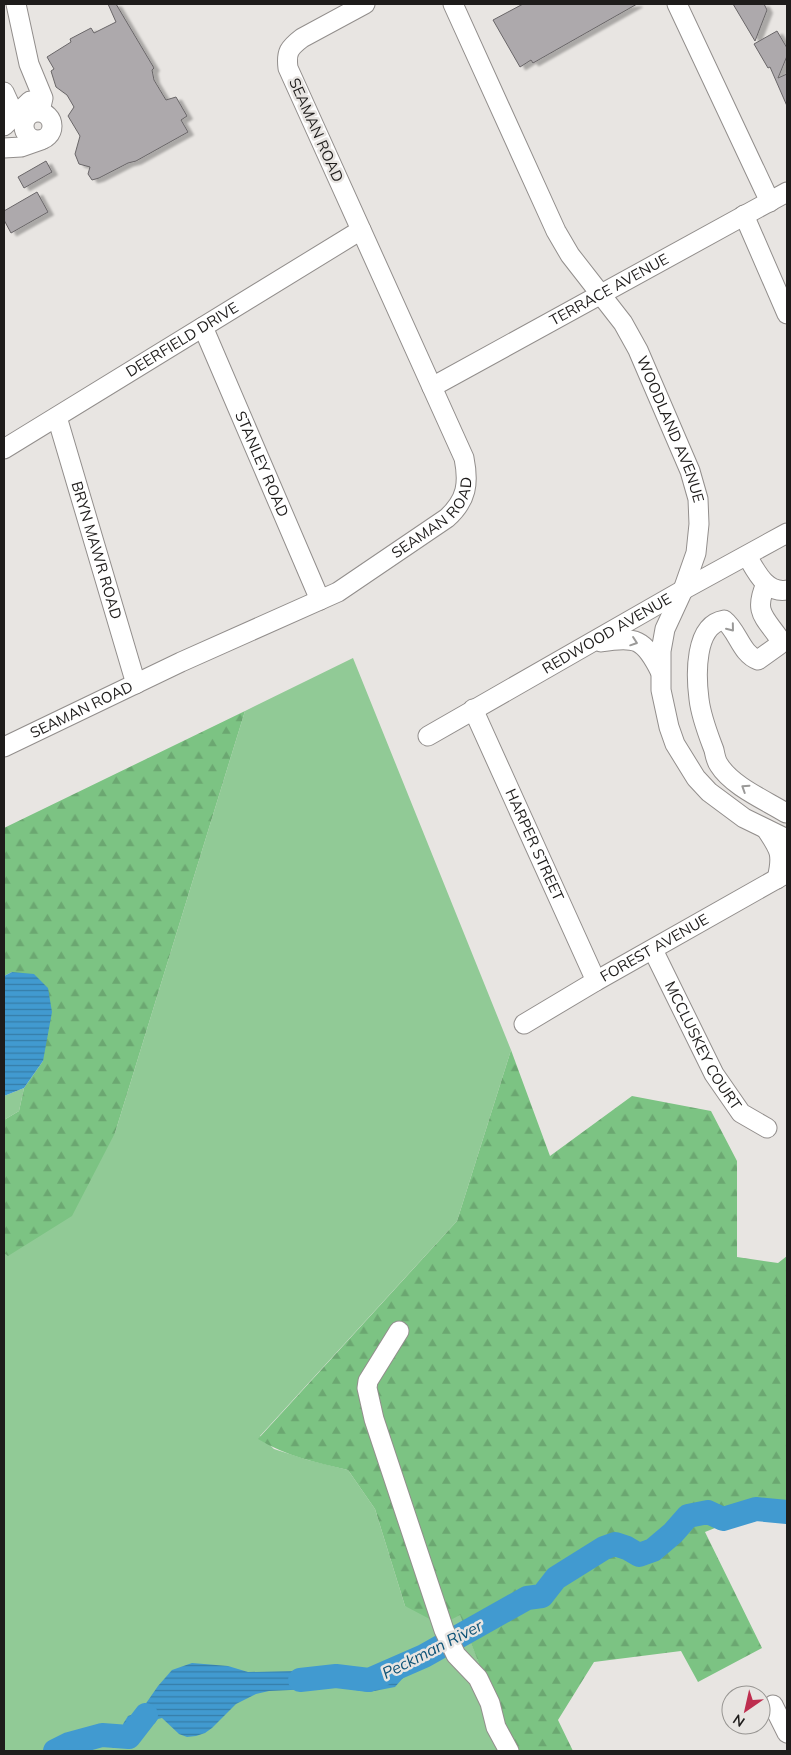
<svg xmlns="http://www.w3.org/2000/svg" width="791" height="1755" font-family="Mulish,sans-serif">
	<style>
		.green { fill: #91ca96 }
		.forest { fill: url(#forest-firs) }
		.water { fill: url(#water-rules) }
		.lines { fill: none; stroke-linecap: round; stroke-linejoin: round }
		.river { stroke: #419ad0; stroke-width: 24 }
		.building { fill: #ada9ac; stroke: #696668; filter: url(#shadow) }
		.minor-casing { stroke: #928e8c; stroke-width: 21 }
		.minor { stroke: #fff; stroke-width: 19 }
		.oneway { stroke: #9a9998 }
		.labels { text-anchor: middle; stroke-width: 5; stroke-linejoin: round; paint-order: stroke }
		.street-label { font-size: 15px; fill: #1e1c1b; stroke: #e8e5e2 }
		.water-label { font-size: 16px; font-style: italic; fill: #0d5276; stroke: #e8e5e2 }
	</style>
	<defs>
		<pattern id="forest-firs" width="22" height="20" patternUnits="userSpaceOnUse" patternTransform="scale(1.25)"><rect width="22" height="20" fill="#7cc383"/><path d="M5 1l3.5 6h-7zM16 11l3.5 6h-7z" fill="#6ba771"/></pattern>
		<pattern id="water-rules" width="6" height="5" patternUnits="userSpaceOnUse" patternTransform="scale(1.25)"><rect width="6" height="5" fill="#419ad0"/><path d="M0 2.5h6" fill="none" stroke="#367da8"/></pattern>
		<filter id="shadow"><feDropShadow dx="5.5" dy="3" stdDeviation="1" flood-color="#0004"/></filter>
	</defs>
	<rect width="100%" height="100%" fill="#e8e5e2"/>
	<!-- green -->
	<path class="green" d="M353,658L511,1050L457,1221L260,1436L274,1449L308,1460L348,1470L375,1509L405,1606L460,1614L513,1751H4V1253L8,1255L115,1133L245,711Z
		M24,1088L19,1111L4,1120V1096Z"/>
	<!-- forest -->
	<path class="forest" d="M245,711L115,1133L72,1216L8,1256L4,1253V1120L19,1111L24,1088L43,1061L12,972L4,976V828Z
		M511,1050L550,1156L632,1096L711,1111L737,1161V1257L778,1263L787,1256V1521L765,1508L705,1532L762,1648L698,1682L681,1651L594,1662L558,1720L573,1751H513L460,1615L441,1625L405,1606L375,1509L348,1470C317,1463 286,1456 258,1439L457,1221Z"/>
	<!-- water -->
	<path class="water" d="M12,972L34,974L48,988L52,1012L43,1061L24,1088L4,1096V976Z
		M466,1630L470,1641L434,1661L408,1665L403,1678L395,1687L369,1692L323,1685L312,1689L269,1691L256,1694L236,1704L212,1728L205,1733L196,1736L187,1737L179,1734L162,1718L158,1719L154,1724H151L139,1736L130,1738L114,1748L99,1742L61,1751L56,1750L42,1751L65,1740L89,1733L110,1734L116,1735L123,1740L126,1734L123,1724L128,1716L140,1712L158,1686L172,1670L192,1663L228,1666L248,1672L297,1671L348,1680L365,1685L377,1683L396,1671L399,1661L402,1659L432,1648Z"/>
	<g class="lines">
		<!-- river -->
		<path class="river" d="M300,1680L336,1676L369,1680L424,1656L527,1598L542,1596L556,1578L604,1548L615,1544L627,1548L639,1555L653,1550L673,1533L688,1516L708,1512L723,1519L756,1509L787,1512
			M55,1751L69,1744L102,1735L129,1737L146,1715"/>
	</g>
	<!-- building -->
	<path class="building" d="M108,4H116L154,68L152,70L154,80L166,100L176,97L187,116L181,120L188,132L136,161L128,163L99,178L92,180L88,174L90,167L79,164L75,154L80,136L68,116L74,107L67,95L56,87L51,71L54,69L47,57L71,42L70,39L91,28L94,33L116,22Z
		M523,4H637L533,63L531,60L520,67L493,20Z
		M733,4H764L767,10L755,41Z
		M777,31L787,48V56L778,78L787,74V106L770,67L768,68L754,44Z
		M46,161L52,172L24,188L18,177Z
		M37,192L48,212L11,233L4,220V211Z"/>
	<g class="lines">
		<defs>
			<g id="minor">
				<path d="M16,4L29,64L43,98L40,111"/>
				<path id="s1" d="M453,4L556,231L570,255L623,323L638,350L690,471L698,499L699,524L696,553L683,590L665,629L661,651V690L669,727L675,744L696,778L709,792L744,818L787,839"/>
				<path d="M677,4L770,202"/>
				<path d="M4,92L15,116"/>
				<circle cx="38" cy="126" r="14"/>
				<path d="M4,126L30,101"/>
				<path d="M4,148L21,147L41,140"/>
				<path d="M744,215L787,314"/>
				<path id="s2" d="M203,327L320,600"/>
				<path id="s3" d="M432,387L787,192"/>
				<path id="s4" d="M57,417L136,684"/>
				<path id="s5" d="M4,449L361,230"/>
				<path d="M747,556C756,571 766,594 787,590"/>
				<path d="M766,584C753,613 765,617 781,641L779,645L758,660C741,654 738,631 724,620C694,625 696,676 699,699C701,717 708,734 714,750C715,755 716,761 719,765C732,786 765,800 786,813"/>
				<path d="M601,642C636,636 644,639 660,671"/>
				<path id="s6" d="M473,709L596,981"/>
				<path id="s7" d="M428,736L683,590L787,533"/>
				<path id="s8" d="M4,747L181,662L338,592L447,518C467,500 469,483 464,458L288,68C286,52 289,48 302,38L365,4"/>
				<path d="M766,829C780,850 783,854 777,879"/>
				<path id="s9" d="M653,950L714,1074L741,1113L767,1128"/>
				<path id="s10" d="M524,1024L596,981L787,873"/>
				<path d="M399,1331L368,1381L367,1388L374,1419L444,1630L456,1655L478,1678L490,1703L496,1727L509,1751"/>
				<path d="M773,1705L787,1733"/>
			</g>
		</defs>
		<!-- minor casing -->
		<use href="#minor" class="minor-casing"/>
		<!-- minor -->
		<use href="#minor" class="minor"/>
	</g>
	<!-- one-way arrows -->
	<defs><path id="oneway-chevron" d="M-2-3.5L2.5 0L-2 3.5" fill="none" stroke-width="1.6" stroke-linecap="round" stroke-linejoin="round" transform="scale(1.25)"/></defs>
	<g class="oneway">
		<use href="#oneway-chevron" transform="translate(731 628) rotate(51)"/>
		<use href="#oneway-chevron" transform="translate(634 642) rotate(19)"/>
		<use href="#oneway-chevron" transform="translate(745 788) rotate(-147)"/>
	</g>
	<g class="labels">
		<!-- street labels -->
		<g class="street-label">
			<text transform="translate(316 130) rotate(66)" y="5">SEAMAN ROAD</text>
			<text dy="5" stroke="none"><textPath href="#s3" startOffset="202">TERRACE AVENUE</textPath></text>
			<text dy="5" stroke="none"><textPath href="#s5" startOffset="209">DEERFIELD DRIVE</textPath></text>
			<text dy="5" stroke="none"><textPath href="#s1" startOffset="480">WOODLAND AVENUE</textPath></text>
			<text dy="5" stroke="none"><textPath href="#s2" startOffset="149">STANLEY ROAD</textPath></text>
			<text dy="5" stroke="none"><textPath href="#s8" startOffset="491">SEAMAN ROAD</textPath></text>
			<text dy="5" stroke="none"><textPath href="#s4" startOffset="139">BRYN MAWR ROAD</textPath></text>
			<text dy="5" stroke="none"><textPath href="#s7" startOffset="206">REDWOOD AVENUE</textPath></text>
			<text dy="5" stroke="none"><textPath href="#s8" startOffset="86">SEAMAN ROAD</textPath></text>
			<text dy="5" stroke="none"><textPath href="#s6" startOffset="149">HARPER STREET</textPath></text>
			<text dy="5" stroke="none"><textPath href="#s10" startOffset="151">FOREST AVENUE</textPath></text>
			<text dy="5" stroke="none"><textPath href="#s9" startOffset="108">MCCLUSKEY COURT</textPath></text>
		</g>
		<!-- water labels -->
		<g class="water-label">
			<text transform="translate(432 1649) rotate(-27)" y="6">Peckman River</text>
		</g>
	</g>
	<!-- border -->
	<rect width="791" height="1755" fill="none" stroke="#1e1c1b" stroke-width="10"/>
	<!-- north arrow -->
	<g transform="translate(746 1710) rotate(214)"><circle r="24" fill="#e8e5e2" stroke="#979592"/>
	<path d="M0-4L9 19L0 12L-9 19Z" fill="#be2e4f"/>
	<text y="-8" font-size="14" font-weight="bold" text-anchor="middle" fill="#1e1c1b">N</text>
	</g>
</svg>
